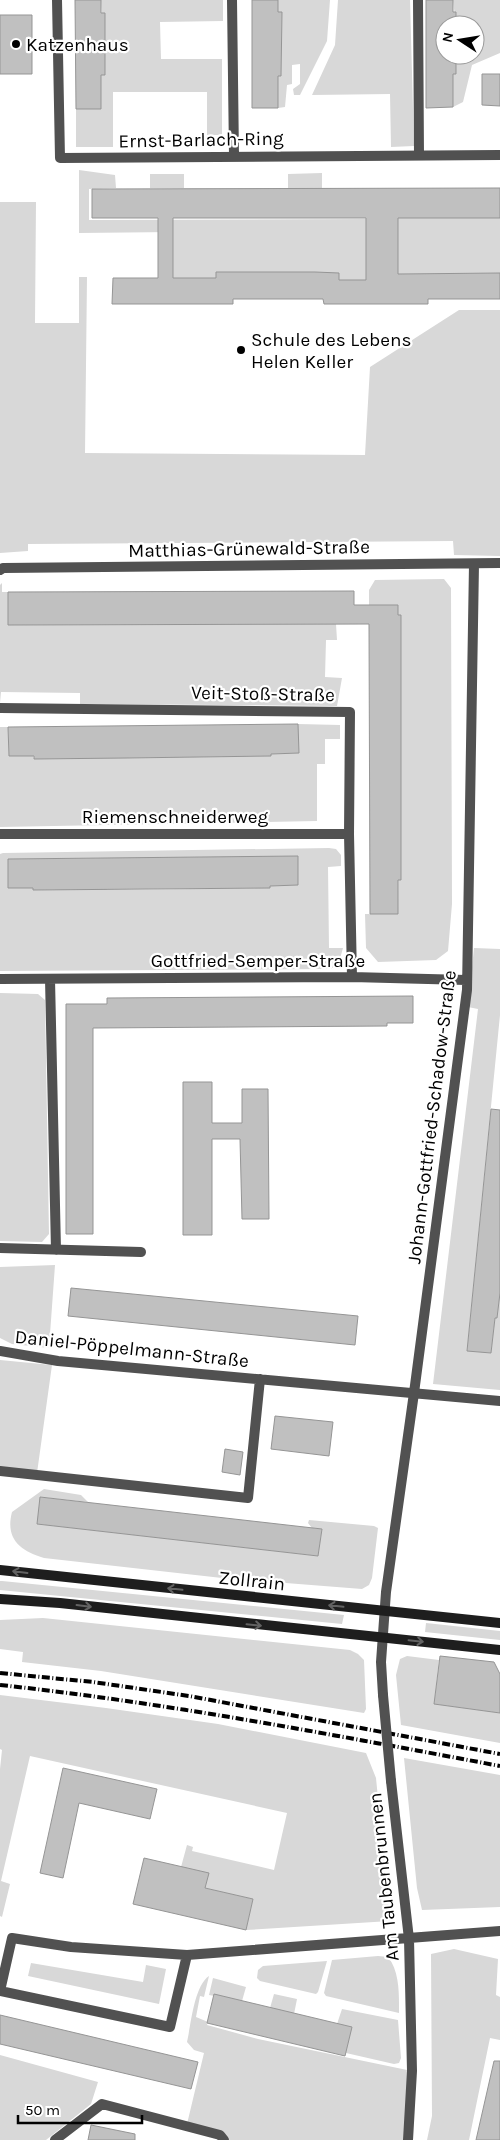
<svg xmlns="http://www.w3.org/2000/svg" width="500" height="2140" font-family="Karla,sans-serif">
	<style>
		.green { fill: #d8d8d8; fill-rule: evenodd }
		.building { fill: #c0c0c0; stroke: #959595; fill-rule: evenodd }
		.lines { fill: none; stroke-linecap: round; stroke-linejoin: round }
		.minor { stroke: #515151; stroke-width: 10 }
		.secondary { stroke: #1e1e1e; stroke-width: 10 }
		.rail { stroke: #000; stroke-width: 4; stroke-dasharray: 8 2.5 1 2.5; stroke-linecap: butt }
		.minor-bridge { stroke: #515151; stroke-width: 10 }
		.oneway { stroke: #626262 }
		.poi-dot { fill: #000; stroke: #fff; stroke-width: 2 }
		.labels { text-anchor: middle; stroke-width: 4.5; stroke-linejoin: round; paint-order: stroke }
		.poi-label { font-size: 19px; fill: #000; stroke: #fff; text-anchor: start }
		.street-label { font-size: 19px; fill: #000; stroke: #fff }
	</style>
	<rect width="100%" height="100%" fill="#fff"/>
	<!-- green -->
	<path class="green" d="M101,0H223V21L160,22L161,59H222V135H207V92H113V147H76V109H101V75H105Z
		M278,0H330L327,41L300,95H294L293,89L300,84V64L292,65V84L287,85L285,107L278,108V76H281L282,12H278Z
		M338,0H410L414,146L391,147L390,94L312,95L335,45Z
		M453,0H500V53L472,65L463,102L453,107V74H456V55H475V25H456Z
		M79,170L115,175L116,188L89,189V220L366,219V280H339V273L217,272L216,278H173V232L79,233Z
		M322,173V188H288V174Z
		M150,174H184V188H150Z
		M0,202H36L35,323H79V277H87L85,453L365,455L370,367L459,310H500V556L454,555L453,541L28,544V551L0,553Z
		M398,218H500V273L398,274Z
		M444,579L451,588L452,904L448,951L436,960L378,962L366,948L365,914H398L400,615H398V605H369V590L375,580Z
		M2,583V592H8V625L336,624L337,640H326L325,677L342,678L337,706L80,704V693L1,692L0,703V585Z
		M298,724L340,725V739H325V764H317V821L0,827V727H8L9,756H33L34,759L270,756L271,754L298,753Z
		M329,848L336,849L341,855V866L328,867L329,948H343L339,962L331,969L0,971V854L3,853ZM298,857V885L270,886V888L107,890V887L70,890V888H56L55,890H34L33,888H8V859Z
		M474,948L500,949V1015L467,1350L491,1353L495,1318H497L500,1277V1390L433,1384L478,1009L468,1007Z
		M0,993L38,994L45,1000L49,1234L42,1242L0,1241Z
		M55,1265L49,1348L12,1344L0,1338V1267Z
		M0,1360L52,1365L37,1473L0,1467Z
		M44,1489L81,1495L88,1502L41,1497L38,1524L318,1556L322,1529L312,1528L308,1523L309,1520L374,1526L378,1528L372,1578L369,1585L362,1589L222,1578L44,1558C20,1551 5,1539 12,1512Z
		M0,1581H2L344,1615L342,1624L0,1590Z
		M43,1618L350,1650L358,1654L364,1660L366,1709L364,1713L101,1671L22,1662L23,1652L0,1649V1620Z
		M426,1623L500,1631V1640L425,1632Z
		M407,1656L439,1660L434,1704L500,1713V1743L401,1725L396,1675L400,1659Z
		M0,1695L106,1708L218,1724L366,1753L376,1778L390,1921L246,1930L253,1899L205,1888L208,1873L181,1867L187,1845L193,1847L192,1851L274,1870L287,1813L30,1756L1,1881L10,1884L2,1917L0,1916V1769L2,1750L0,1749Z
		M404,1758L500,1775V1907L422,1910L417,1888Z
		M454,1949L498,1959L496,1995L500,1997V2040L490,2038L469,2140H427L432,2116L431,1954Z
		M378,1956L388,1957C400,1972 399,1995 399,2013L326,1996L324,1993L332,1960Z
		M327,1961L318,1992L316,1994L260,1981L257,1978L258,1970L263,1966Z
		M31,1963L143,1982L146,1965L166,1969L159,2004L28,1976Z
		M209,1976L204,1997L200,1996L196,2017L208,2022L207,2025L258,2039L412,2071L407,2140H226L187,2124L204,2053L194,2050L187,2042C191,2025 194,1986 209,1976Z
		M213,1978L246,1987L242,2001L209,1995Z
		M274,1994L297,1999L294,2014L270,2008Z
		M342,2009L398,2020L401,2058L399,2063L394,2064L346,2053L337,2024Z
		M0,2055L98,2082L91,2104L46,2140H0Z"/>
	<!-- building -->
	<path class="building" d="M75,0H101V13H105V75H101V109H76Z
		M252,0H278V12H282L281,76H278V108H252Z
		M426,0H453V12H456V25H445V55H456V74H453V107L426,108Z
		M0,15H32V74H0Z
		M482,74H500V106L482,105Z
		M500,188V218H398V274L500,273V299H428V304H324L323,299H233V304H112L113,278H158V218H92V189ZM173,218H366V280H339V273L315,272H216V278H173Z
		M354,591V605H398V615H401V880H398V914H370L369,624L8,625V592Z
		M298,724L299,753L271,754V756L126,758L34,759V756H9L8,727Z
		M298,856V885L270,886V888L33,890V888H8V859Z
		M413,996V1023H387V1026L93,1028V1234H66V1004H107V998Z
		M183,1082H212V1123H242V1089H268L269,1219H242L240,1139H212V1235H183Z
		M491,1109L500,1110V1293L497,1318H495L491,1353L467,1351Z
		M71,1288L358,1316L355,1345L68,1316Z
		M275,1416L333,1422L329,1456L271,1449Z
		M225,1449L243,1452L240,1475L222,1472Z
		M40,1497L322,1529L318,1556L37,1524Z
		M440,1656L494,1662L500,1674V1713L434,1704Z
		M63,1768L157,1789L150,1819L79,1803L63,1878L40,1873Z
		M144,1858L209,1873L205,1888L253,1899L246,1930L133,1904Z
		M214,1994L352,2027L345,2056L207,2023Z
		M0,2015L198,2062L191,2089L0,2044Z
		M494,2061H500V2140H476Z
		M91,2125L135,2134V2140H88Z"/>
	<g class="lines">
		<!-- minor -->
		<path class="minor" d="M57,0L60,158L500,155
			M232,0L234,156
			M418,0L419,155
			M0,570L3,568L500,563
			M0,708L350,712L349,834L352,977
			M0,834H349
			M0,979L352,977L466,980
			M50,979L56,1250
			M0,1248L141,1252
			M0,1351L58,1361L500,1401
			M0,1471L248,1498L260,1379
			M383,1695L381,1662L386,1592L414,1393L467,990L474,564
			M391,1781L409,1939L412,2071L408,2140
			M0,1991L12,1938L71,1947L187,1955L500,1931
			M0,1991L170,2027L187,1955
			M55,2140L102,2104L220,2135L224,2140"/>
		<!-- secondary -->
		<path class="secondary" d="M0,1570L500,1623
			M0,1599L60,1603L500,1650"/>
		<!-- rail -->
		<path class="rail" d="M0,1673L93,1682L189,1696L500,1754
			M0,1685C168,1703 334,1735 500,1766"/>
		<!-- minor-bridge -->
		<path class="minor-bridge" d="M383,1695L391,1781"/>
	</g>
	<!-- one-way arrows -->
	<defs><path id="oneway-shaft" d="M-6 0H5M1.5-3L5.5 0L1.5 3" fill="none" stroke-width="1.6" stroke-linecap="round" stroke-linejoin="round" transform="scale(1.25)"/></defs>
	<g class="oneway">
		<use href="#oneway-shaft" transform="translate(20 1572) rotate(-173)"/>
		<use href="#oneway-shaft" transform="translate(175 1589) rotate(-174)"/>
		<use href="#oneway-shaft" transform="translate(84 1606) rotate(7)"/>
		<use href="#oneway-shaft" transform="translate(336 1606) rotate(-174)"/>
		<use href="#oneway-shaft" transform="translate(254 1625) rotate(6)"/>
		<use href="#oneway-shaft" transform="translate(416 1641) rotate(6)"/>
	</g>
	<!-- markers -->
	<g class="poi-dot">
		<circle cx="16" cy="44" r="5"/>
		<circle cx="241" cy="350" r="5"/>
	</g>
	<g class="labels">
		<!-- poi labels -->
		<g class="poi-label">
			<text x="26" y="51">Katzenhaus</text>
			<text x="251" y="346">Schule des Lebens<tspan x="251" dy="22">Helen Keller</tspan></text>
		</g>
		<!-- street labels -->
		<g class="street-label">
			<text transform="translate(201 139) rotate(-1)" y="7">Ernst-Barlach-Ring</text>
			<text transform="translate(249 548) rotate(-1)" y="7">Matthias-Grünewald-Straße</text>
			<text transform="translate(263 693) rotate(1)" y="7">Veit-Stoß-Straße</text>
			<text x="175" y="823">Riemenschneiderweg</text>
			<text x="258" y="967">Gottfried-Semper-Straße</text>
			<text transform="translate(431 1117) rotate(-83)" y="7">Johann-Gottfried-Schadow-Straße</text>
			<text transform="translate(132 1348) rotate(6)" y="7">Daniel-Pöppelmann-Straße</text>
			<text transform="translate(252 1580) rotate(6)" y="7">Zollrain</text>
			<text transform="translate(383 1877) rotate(-96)" y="7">Am Taubenbrunnen</text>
		</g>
	</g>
	<!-- north arrow -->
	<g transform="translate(460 40) rotate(282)"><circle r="24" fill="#ffffff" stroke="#999999"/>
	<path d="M0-4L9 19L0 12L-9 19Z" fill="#000000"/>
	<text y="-8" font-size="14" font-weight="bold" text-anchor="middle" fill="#000000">N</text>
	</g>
	<!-- scale -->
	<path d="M18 2115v8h124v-8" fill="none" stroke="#000000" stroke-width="2.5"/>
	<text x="25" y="2115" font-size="15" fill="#000000" stroke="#ffffff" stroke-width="4" paint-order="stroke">50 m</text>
</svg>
